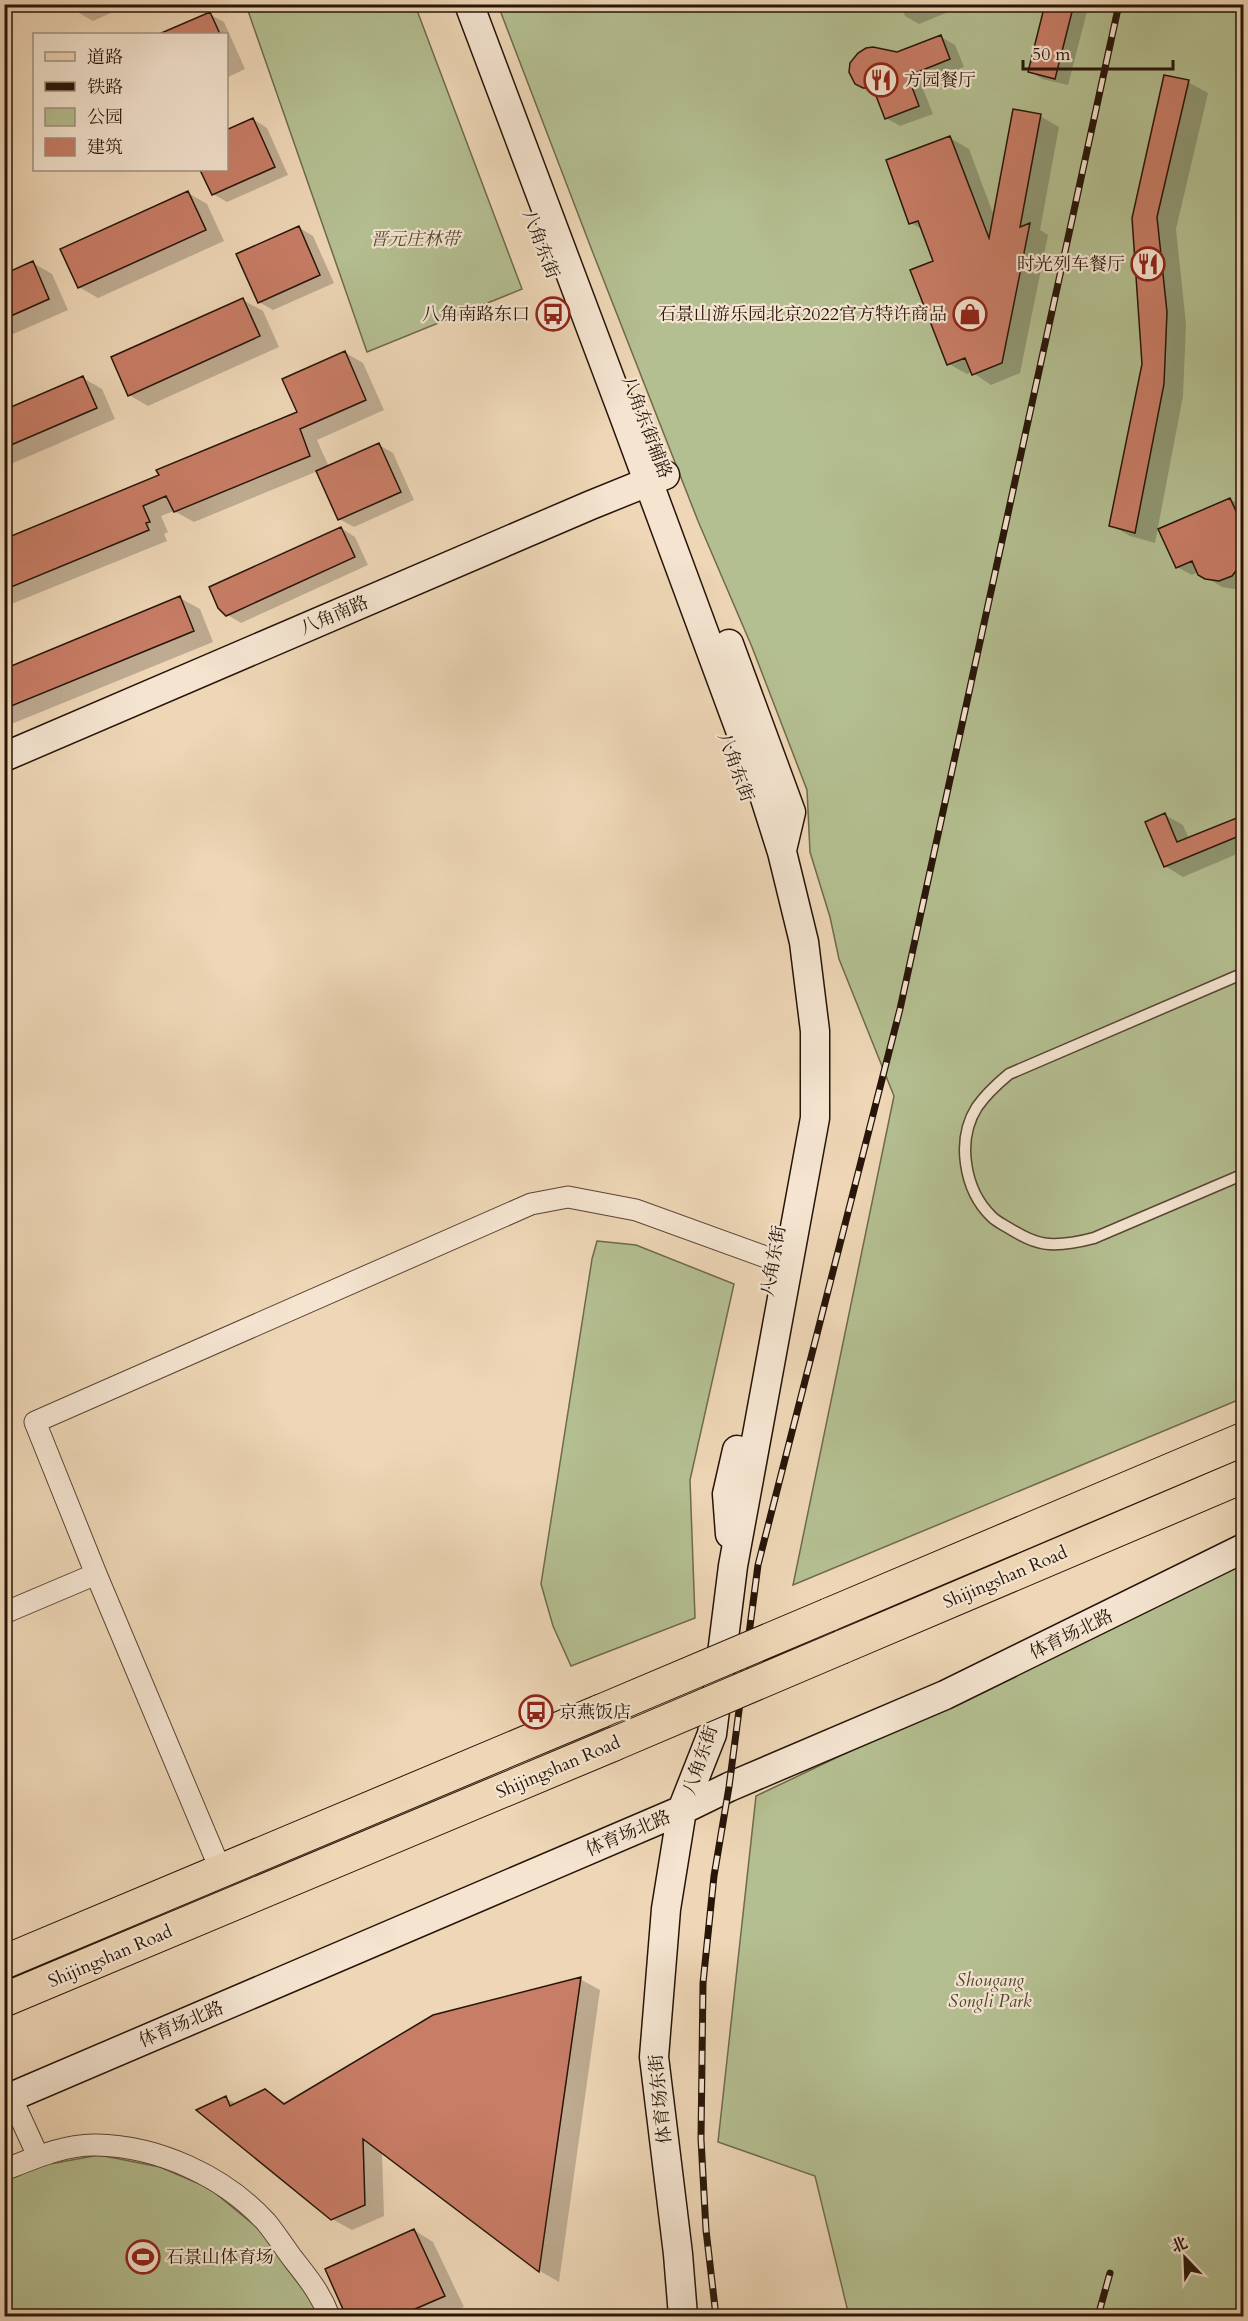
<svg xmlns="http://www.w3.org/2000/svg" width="1248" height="2321" font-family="Cardo,'Noto Serif SC',serif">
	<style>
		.green { fill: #b4bf91; stroke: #6e6a4d; stroke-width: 1.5 }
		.shadow { fill: #0003 }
		.building { fill: #c87d66; stroke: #271509; stroke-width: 1.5 }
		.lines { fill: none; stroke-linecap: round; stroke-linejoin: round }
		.lane-casing { stroke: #594534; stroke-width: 13 }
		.street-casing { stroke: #594534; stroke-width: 23 }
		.secondary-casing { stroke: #271509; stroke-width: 31 }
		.primary-casing { stroke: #271509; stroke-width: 35 }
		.lane { stroke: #f4e4d0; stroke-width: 10 }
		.street { stroke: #f4e4d0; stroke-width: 21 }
		.secondary { stroke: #f4e4d0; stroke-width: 28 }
		.primary { stroke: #eed6b6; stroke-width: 33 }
		.rail-casing { stroke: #271509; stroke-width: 7 }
		.rail { stroke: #f4e4d0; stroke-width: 4.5; stroke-dasharray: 14; stroke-linecap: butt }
		.primary-bridge-casing { stroke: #271509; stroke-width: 35; stroke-linecap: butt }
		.primary-bridge { stroke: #eed6b6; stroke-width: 33 }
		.labels { text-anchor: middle; stroke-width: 4.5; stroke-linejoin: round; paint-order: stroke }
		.poi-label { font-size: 18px; fill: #271509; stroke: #f4e4d0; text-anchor: start }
		.park-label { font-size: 18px; font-style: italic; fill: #514832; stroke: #f4e4d0 }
		.street-label { font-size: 18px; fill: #271509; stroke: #f4e4d0 }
	</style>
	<rect width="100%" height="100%" fill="#eed6b6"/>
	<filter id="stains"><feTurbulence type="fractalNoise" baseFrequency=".00333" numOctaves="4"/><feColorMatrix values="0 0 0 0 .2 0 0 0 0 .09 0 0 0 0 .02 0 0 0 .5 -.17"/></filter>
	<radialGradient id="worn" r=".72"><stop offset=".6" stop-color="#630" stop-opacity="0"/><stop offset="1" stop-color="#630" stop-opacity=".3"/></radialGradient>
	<!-- green -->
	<path class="green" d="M246,5H415L522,289L367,352Z
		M498,5H1243V1398L793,1585L894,1096L839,959L830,917L810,852L807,790L752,647L698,521L593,253Z
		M597,1241L636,1245L734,1284L690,1480L695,1618L571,1666L553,1626L541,1584L592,1259Z
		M1243,1564V2316H849L815,2176L718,2142L756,1796Z
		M99,2155L160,2167L209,2188L259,2229L305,2286L320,2316H5L4,2182L28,2168Z"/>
	<!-- shadow -->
	<path class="shadow" d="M75,4H131L93,21L79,13Z
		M900,4H968L919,24L905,16Z
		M1046,4H1089L1068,85L1042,79L1030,71Z
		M209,14L224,22L245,69L226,78V34H163Z
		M941,37L955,45L964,67L921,84L933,114L900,126L886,118L877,94L856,82L897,54Z
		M1165,77L1188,82L1208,93L1176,229L1186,324L1183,396L1155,543L1130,536L1111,525L1144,365Z
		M1040,116L1059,127L1040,230L1048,235L1020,373L991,385L972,372L967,374L949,364L935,262L923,230L911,223L950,138L969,149L994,216Z
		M253,119L267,128L288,175L227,202L213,194L202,170H226Z
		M188,193L207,204L224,241L98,298L79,287Z
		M298,227L313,236L334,283L273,310L259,302Z
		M33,263L52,274L68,310L4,338V275Z
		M243,300L263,311L279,347L148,406L129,395Z
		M344,352L363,363L384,410L317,440L329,467L379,445L393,453L414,500L354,527L339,519L318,471L194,522L174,511L161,516L168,532L164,534L167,541L4,607V540L161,476L299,413Z
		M83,378L102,389L115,419L4,467V411Z
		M1230,499L1244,507V585L1234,589L1222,587L1198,572L1192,575L1177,567Z
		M341,528L355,537L368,565L241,623L226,614Z
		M180,598L200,609L213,642L4,727V671Z
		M1165,815L1183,825L1189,839L1244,817V851L1183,877L1165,866Z
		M580,1979L600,1990L559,2282L540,2271L382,2152L384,2216L352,2230L332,2219L199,2110L225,2098L237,2104L265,2091L287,2104Z
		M414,2230L433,2242L464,2307L443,2316H348L327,2269Z
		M589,2308L604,2316H562Z"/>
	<!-- building -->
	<path class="building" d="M1045,4H1074L1055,79L1028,72Z
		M210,12L220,34H159Z
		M941,35L950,59L908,76L919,106L885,119L873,88H863L855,84L849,72L850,63L858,53L866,48L873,47L897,52Z
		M1164,75L1189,80L1157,217L1167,312L1164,384L1135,533L1109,526L1142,364L1132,218Z
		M1013,109L1041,114L1020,227L1030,223L1002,363L972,375L965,358L947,365L910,270L933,261L918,221L909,224L886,160L950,136L989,238Z
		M253,118L275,167L212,195L200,170H226V130Z
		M188,191L206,230L78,288L60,249Z
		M299,226L320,275L258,303L236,254Z
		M33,261L49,299L4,319V274Z
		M243,298L260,336L128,396L111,357Z
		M345,351L366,400L300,429L310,456L174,512L166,496L143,506L150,522L146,523L149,530L4,590V539L159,475L156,470L297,412L282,379Z
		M83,376L97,408L4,448V410Z
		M379,443L401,492L338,520L316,471Z
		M1230,498L1244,528V539L1240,540L1243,557L1239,567L1232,576L1219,581L1205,579L1198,575L1192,561L1176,568L1158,529Z
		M341,527L355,557L226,616L218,608L209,587Z
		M180,596L194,631L4,709V669Z
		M1165,813L1177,842L1244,815V834L1164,867L1145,822Z
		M581,1977L539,2272L363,2139L365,2205L331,2220L196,2110L226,2096L230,2106L265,2089L284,2104L433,2015Z
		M414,2229L445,2296L399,2316H346L325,2269Z"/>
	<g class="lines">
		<defs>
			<path id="lane" d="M1244,973L1009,1074C997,1084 986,1094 977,1107C956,1140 964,1190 992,1217C996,1221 1002,1224 1007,1227C1020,1235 1034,1243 1049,1244C1065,1245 1079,1242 1094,1238L1244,1174"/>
			<path id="street" d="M4,1613L96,1574
				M221,1871L96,1574L35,1422L531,1204L568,1197L636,1210L774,1260
				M11,2097L38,2156
				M4,2170C32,2159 65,2144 96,2145C158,2146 224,2176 266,2222C276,2234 284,2247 293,2259C308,2278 321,2294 329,2316"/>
			<path id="secondary" d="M469,4L624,416L763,792L782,852L804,942L815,1031V1118L733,1566L712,1734L682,1810L666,1909L654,2057L678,2254L683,2316
				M729,644L791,812L782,850
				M4,757L591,505L665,475
				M730,1534L727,1494L737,1450
				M4,2100L682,1810L729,1787L945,1695L1244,1548"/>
			<path id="primary" d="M828,1615L1244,1439
				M842,1647L1244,1476
				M4,1962L601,1711
				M4,2000L614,1744"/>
		</defs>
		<!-- lane casing -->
		<use href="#lane" class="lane-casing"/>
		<!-- street casing -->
		<use href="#street" class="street-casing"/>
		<!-- secondary casing -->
		<use href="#secondary" class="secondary-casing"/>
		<!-- primary casing -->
		<use href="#primary" class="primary-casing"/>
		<!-- lane -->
		<use href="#lane" class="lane"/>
		<!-- street -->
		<use href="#street" class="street"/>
		<!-- secondary -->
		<use href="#secondary" class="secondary"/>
		<!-- primary -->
		<use href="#primary" class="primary"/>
		<defs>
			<path id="rail" d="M716,2316L706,2230L701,2139L703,1983L714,1876L729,1787L758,1565L900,1009L1119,4
				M1098,2316L1110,2273"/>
		</defs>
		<!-- rail casing -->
		<use href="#rail" class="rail-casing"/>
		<!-- rail -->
		<use href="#rail" class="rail"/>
		<defs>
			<path id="primary-bridge" d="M601,1711L828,1615
				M614,1744L842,1647"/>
		</defs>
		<!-- primary-bridge casing -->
		<use href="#primary-bridge" class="primary-bridge-casing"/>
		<!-- primary-bridge -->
		<use href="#primary-bridge" class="primary-bridge"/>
	</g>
	<!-- icons -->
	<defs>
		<symbol id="restaurant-ring" viewBox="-11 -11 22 22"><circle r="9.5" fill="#f4e4d0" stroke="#8f2418" stroke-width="1.5"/><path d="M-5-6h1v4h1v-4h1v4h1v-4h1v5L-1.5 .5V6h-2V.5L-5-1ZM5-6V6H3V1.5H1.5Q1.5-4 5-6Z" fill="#8f2418"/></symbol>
		<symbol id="bus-ring" viewBox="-11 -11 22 22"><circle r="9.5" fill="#f4e4d0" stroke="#8f2418" stroke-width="1.5"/><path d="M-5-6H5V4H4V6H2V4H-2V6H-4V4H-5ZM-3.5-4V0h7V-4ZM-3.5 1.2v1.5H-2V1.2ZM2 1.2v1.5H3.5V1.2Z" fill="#8f2418"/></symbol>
		<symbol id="shop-ring" viewBox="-11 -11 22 22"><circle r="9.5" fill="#f4e4d0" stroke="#8f2418" stroke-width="1.5"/><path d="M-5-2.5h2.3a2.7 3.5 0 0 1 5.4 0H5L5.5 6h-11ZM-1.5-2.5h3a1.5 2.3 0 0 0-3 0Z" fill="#8f2418"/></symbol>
		<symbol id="stadium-ring" viewBox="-11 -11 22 22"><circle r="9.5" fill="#f4e4d0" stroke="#8f2418" stroke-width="1.5"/><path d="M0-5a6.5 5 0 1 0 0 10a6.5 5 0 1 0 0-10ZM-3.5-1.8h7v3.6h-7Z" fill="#8f2418"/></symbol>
	</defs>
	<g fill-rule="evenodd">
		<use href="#restaurant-ring" x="862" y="61" width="38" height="38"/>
		<use href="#restaurant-ring" x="1129" y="245" width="38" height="38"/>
		<use href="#bus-ring" x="534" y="295" width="38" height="38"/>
		<use href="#shop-ring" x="951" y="295" width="38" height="38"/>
		<use href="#bus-ring" x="517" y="1693" width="38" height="38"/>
		<use href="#stadium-ring" x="124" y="2238" width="38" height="38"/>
	</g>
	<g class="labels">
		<!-- poi labels -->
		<g class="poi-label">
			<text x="904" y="86">方园餐厅</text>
			<text x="1125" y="270" text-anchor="end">时光列车餐厅</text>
			<text x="530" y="320" text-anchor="end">八角南路东口</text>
			<text x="947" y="320" text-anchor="end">石景山游乐园北京2022官方特许商品</text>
			<text x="559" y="1718">京燕饭店</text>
			<text x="166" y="2263">石景山体育场</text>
		</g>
		<!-- park labels -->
		<g class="park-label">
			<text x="415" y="245">晋元庄林带</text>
			<text x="990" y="1986">Shougang<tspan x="990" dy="21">Songli Park</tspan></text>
		</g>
		<!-- street labels -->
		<g class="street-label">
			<text transform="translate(541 244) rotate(69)" y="6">八角东街</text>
			<text transform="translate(647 427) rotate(69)" y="6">八角东街辅路</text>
			<text transform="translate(334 615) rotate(-23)" y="6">八角南路</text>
			<text transform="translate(736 767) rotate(70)" y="6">八角东街</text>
			<text transform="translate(773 1261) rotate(-80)" y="6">八角东街</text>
			<text transform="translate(1005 1577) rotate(-23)" y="6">Shijingshan Road</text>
			<text transform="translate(1071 1634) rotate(-26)" y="6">体育场北路</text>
			<text transform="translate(700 1760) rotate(-71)" y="6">八角东街</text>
			<text transform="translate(558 1767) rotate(-23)" y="6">Shijingshan Road</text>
			<text transform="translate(628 1833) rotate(-23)" y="6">体育场北路</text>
			<text transform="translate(110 1956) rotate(-23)" y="6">Shijingshan Road</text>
			<text transform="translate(181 2024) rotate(-23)" y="6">体育场北路</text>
			<text transform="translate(660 2099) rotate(-96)" y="6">体育场东街</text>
		</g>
	</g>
	<!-- margin -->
	<rect width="1248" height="2321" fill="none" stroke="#eed6b6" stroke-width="24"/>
	<rect x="6" y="6" width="1236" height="2309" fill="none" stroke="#271509" stroke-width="3"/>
	<rect x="12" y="12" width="1224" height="2297" fill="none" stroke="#271509" stroke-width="1.5"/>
	<!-- legend -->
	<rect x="33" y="33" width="195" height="138" fill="#f4e4d0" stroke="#a29180" stroke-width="1.5"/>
	<rect x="45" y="52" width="30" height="9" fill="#eed6b6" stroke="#a29180" stroke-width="1.5"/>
	<text x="87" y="63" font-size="18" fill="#271509">道路</text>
	<rect x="45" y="82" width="30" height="9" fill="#271509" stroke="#a29180" stroke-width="1.5"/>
	<text x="87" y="93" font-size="18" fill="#271509">铁路</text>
	<rect x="45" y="108" width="30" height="18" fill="#b4bf91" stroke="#a29180" stroke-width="1.5"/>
	<text x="87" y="123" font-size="18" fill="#271509">公园</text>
	<rect x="45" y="138" width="30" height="18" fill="#c87d66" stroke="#a29180" stroke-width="1.5"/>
	<text x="87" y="153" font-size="18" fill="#271509">建筑</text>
	<!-- north arrow -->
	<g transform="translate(1185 2258) rotate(337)" stroke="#f4e4d0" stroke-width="4.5" paint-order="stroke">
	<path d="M0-4.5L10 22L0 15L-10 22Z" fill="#271509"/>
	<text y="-9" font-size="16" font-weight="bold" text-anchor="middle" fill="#271509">北</text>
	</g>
	<!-- scale -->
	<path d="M1023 60v9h150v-9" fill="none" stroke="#271509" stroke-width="3"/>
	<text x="1032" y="60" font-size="18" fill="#271509" stroke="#f4e4d0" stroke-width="4.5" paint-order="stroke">50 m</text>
	<rect width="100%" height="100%" filter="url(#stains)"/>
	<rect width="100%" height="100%" fill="url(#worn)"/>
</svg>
